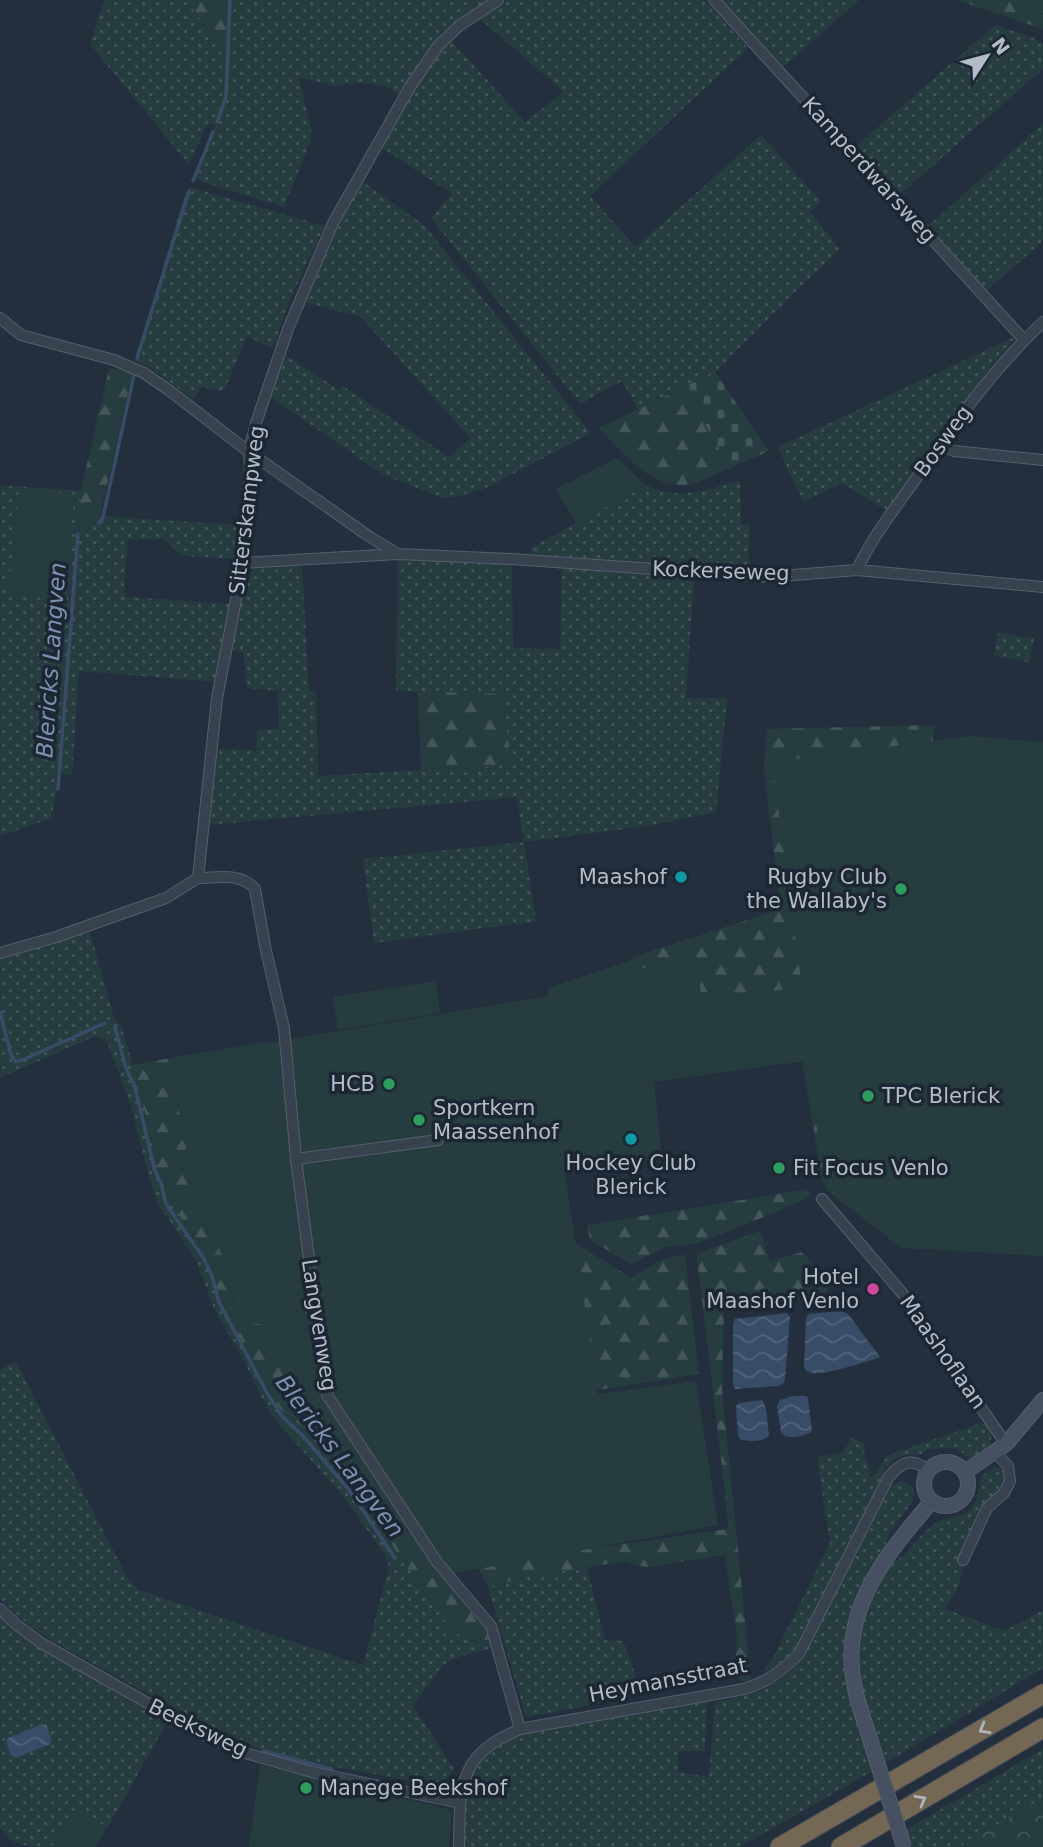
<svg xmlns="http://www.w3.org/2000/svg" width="1043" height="1847" font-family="'DejaVu Sans',sans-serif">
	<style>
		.grass { fill: url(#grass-dots) }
		.forest { fill: url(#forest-firs) }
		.cemetery { fill: url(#cemetery-stones) }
		.park { fill: url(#park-crowns) }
		.garden { fill: #263c3f }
		.water { fill: url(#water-waves) }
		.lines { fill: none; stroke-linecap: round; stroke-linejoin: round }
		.stream { stroke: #394c67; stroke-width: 3.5 }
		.street-casing { stroke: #565f6c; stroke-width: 12 }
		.secondary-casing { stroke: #565f6c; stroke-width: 16 }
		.highway-casing { stroke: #434c59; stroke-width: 21 }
		.street { stroke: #38414e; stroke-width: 10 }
		.secondary { stroke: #465061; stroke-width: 14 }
		.highway { stroke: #746855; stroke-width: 19 }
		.secondary-bridge-casing { stroke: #565f6c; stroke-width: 16; stroke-linecap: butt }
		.secondary-bridge { stroke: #465061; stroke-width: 14 }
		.oneway { stroke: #aeb4bd }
		.culture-dot { fill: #0f9aa8; stroke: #1d2633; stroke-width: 2.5 }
		.leisure-dot { fill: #2e9e5b; stroke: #1d2633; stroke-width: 2.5 }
		.hotel-dot { fill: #d1479c; stroke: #1d2633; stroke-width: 2.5 }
		.labels { text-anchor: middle; stroke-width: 7; stroke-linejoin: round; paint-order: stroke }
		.street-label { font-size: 21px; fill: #b4bcc9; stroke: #1d2633 }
		.poi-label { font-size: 21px; fill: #b4bcc9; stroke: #1d2633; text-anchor: end }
		.water-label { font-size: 23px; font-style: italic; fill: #7c92b1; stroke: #1d2633 }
	</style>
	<defs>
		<pattern id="grass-dots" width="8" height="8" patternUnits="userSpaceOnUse" patternTransform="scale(1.75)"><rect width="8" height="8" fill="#263c3f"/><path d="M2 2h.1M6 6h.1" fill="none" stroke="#435659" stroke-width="1.8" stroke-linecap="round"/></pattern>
		<pattern id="forest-firs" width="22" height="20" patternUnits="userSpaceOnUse" patternTransform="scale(1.75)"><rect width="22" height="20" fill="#263c3f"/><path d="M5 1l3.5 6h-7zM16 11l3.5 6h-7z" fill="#435659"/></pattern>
		<pattern id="cemetery-stones" width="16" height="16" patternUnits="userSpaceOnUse" patternTransform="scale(1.75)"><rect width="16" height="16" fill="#263c3f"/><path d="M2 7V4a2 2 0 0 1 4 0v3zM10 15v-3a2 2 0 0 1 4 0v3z" fill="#435659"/></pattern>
		<pattern id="park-crowns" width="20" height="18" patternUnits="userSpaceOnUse" patternTransform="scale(1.75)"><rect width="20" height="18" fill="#263c3f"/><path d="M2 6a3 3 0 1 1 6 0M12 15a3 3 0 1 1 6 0" fill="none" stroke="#435659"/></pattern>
		<pattern id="water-waves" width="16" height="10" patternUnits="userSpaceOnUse" patternTransform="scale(1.75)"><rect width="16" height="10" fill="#394c67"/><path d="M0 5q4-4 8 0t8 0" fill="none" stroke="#53647b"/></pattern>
	</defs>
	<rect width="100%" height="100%" fill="#242f3e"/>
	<!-- grass -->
	<path class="grass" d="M104,0H186L218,44L229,69L234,0H488C466,15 441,31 426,53C416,66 408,81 399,94L385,86L357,82L335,86L299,77L311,130L310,143L284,207L193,179L216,126L208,123L189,165L90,44Z
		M507,0H704L748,48L590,196L636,247L761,135L821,201L810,212L840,249L796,291L715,372L638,409L622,381L580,404L431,218L452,194L379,146L437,55L451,40L525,122L564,92L479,18Z
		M716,0H859L780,70Z
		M995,25L1034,38L1043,44V69L897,197L853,149Z
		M1043,124V241L984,293L926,228Z
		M359,179L424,225L591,433L486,488L455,497L442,498L382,474L271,397L283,353L340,391L343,386L449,457L470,438L361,317L301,301Z
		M189,187L324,226L289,302L273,349L247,336L225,389L220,391L202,387L193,399L152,369L136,360L181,206Z
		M1012,338L1014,340L991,366L886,510L842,483L803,502L778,447Z
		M740,481L741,524L750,525L748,571L531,554V548L646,485C680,502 706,489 740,481Z
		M0,485L81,491L78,531L100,516L240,525L236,559L184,556L171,547L167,541L160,539H128L124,592L126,597L230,604L216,682L79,671L72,775L60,774L51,818L0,836Z
		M398,557L512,563L513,648L560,649L562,566L694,576L686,698H727L716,812L647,826L524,842L536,921L374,943L363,859L524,842L517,797L208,825L216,749L257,750V730L279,729L278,691L247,688L243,652L231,651C234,633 238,574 257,568C267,565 290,567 302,566L309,691H316L318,776L512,765L501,694L396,691Z
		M998,633L1034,638L1029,662L994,656Z
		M90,932L114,1018L121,1026L135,1072L162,1182L168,1197L205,1258L218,1298L274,1401L283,1412L300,1425L346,1478L454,1632L474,1642L495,1647L460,1656L443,1665L413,1706L454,1769C448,1780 438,1784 426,1784L305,1761L259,1749L225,1737L49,1639L23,1620L0,1599V1369L16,1362L128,1579L139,1590L363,1665L389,1567L386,1557L345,1498L276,1421L266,1406L245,1363L213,1306L196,1260L158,1204L149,1176L131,1106L107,1041L100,1037H93L0,1078V958Z
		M979,1424H985L992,1433L989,1450L970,1459L958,1449L946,1448L927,1450L921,1454L907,1455L896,1458L886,1468L793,1654L770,1673L764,1670L774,1656L830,1543L817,1457L843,1453L852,1437L865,1444L864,1456L870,1470L869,1475L872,1478L888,1455Z
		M994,1467C1001,1467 1005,1471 1006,1478L965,1562L957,1590L945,1609L1004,1631L1043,1610V1668L886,1763C865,1710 846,1651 872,1597C877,1586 883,1574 891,1565C894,1561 900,1558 904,1555C914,1545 923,1532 934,1524C942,1519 951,1518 960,1516C978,1510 978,1492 981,1476Z
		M900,1481L910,1484C912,1487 914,1489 914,1493C913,1507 898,1518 892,1529C887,1537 886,1546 882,1554C873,1571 859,1586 853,1605C831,1665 859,1714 871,1772L739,1847H464C466,1787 460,1763 520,1732L707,1701L705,1751H678V1772L709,1777L715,1703C736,1697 763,1693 780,1680C799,1667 809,1643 820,1624C845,1578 868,1532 891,1486Z
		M587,1567L605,1640L623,1641L639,1684L570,1700V1709L526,1717L488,1587L527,1577Z
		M0,1617L14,1629L39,1647L167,1723L107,1828L77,1809L52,1847C30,1847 10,1847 0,1827Z
		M1043,1749V1847H912L907,1829Z"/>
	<!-- forest -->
	<path class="forest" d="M186,0H236L234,1L230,72C221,44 203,23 186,0Z
		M956,0H1043V29Z
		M109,368L133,370L100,516L78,532L81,490Z
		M684,387L730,468C716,474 699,484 684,485C649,487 620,450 599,428Z
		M418,691L501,694L512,765L421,771Z
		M935,725L932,744L830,1184L823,1185L790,989L702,1001L636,975L633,957L781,909L764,769L767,729Z
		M176,1057L197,1188L215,1195L234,1308L248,1306L275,1323L433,1564L484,1621L495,1647C477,1643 461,1638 448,1626L346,1478L300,1425L283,1412L274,1401L218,1298L205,1258L168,1197L162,1182L135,1072L132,1065Z
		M809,1189L810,1197L735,1229L694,1244L666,1247L631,1264L590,1240L587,1225Z
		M760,1231L770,1261L802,1252L831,1284L823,1297L724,1307L722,1389L751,1681H741L735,1673L737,1636L725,1555L648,1567L636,1565L626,1561L527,1577L488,1587L477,1565L727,1529L728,1525L725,1492L697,1258L698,1253Z
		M569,1239L631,1278C649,1267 664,1255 685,1255L699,1374L591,1391Z
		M639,1684L641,1695L570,1709L569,1700Z"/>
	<!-- cemetery -->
	<path class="cemetery" d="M715,372L769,451L730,468L684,387Z"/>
	<!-- park -->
	<path class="park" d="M1043,1798V1847H959Z"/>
	<!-- garden -->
	<path class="garden" d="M617,458L646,485L577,524L556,489Z
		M19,491L75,494L63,597L8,593Z
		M970,736L1043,742V1256L901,1248L827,1190L806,1061L654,1082L662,1159L565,1174L598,1394L696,1381L718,1525L424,1579L310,1405L262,1324H251L248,1306L235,1309L225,1260L197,1211L170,1060L176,1059V1057L266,1042L267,1043L549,996L548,988L635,959L637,969L696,959L702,1001L802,987L772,762Z
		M436,981L440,1013L338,1030L333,997Z
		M260,1765L452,1810L449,1847H249Z
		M77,1808L107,1828L95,1847H52Z"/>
	<!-- water -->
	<path class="water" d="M840,1311L848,1314L880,1357C866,1362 826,1375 813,1373C806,1372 807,1371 804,1367L806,1318L809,1314Z
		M787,1313L790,1317L785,1380L783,1384L778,1386L735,1389L733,1384V1323L735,1319Z
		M793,1396H806L808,1398L812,1430L810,1433C801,1436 787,1441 781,1432L777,1406L780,1400Z
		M762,1400L766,1408L769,1436C762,1442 748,1442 740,1439L738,1435L736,1406L739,1403Z
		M42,1724L47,1727L52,1740L50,1744L16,1758L11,1755L6,1742L8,1738Z"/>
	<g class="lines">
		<!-- stream -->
		<path class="stream" d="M217,122L226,97L230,0
			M193,181L213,132
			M137,358L189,191
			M99,523L103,517L134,375
			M58,789L78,534
			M0,1012L11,1055L15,1061H20L105,1023
			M115,1028L126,1068L135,1087L155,1171L161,1183L166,1204L204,1259L212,1276L219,1302L267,1393L282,1416L303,1436L349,1490L395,1558
			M263,1751L332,1769"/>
		<defs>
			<path id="street" d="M714,0L1024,340
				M0,318L21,335L114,360L144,373L170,391L249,452L367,535L398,554
				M940,444L954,451L1043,460
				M243,563L398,554L512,559L768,577L857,570L1043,587
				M857,570C872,537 894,510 915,480C954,424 993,369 1043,322
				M198,878C218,878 241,872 255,889L266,951L284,1028L296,1159L327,1395L437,1562L491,1626L520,1729
				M198,878L217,698L243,563L250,467L249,452L256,423L288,329L333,223L410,87L438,46L459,26L498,0
				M0,953L56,937L166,898L198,878
				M296,1159L438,1140
				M822,1199L902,1293L1006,1444
				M963,1560L987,1508L1004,1493L1010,1481L1008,1466L996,1453
				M0,1609L17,1625L41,1643L206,1736L245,1753L312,1772L460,1803
				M459,1847C460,1816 456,1775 482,1752C493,1741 507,1735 520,1729L744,1689C770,1681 780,1672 799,1654L888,1478C901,1462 911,1457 928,1470"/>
			<path id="secondary" d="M924 1484a22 22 0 1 1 44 0a22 22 0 1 1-44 0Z
				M965,1472L1006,1444L1043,1400
				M874,1752C866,1725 854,1696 852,1668C846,1601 891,1549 932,1501"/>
			<path id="highway" d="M780,1847L1043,1694
				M841,1847L1043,1728"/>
		</defs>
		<!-- street casing -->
		<use href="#street" class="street-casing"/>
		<!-- secondary casing -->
		<use href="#secondary" class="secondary-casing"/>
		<!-- highway casing -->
		<use href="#highway" class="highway-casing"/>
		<!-- street -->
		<use href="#street" class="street"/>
		<!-- secondary -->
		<use href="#secondary" class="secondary"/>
		<!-- highway -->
		<use href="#highway" class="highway"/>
		<defs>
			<path id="secondary-bridge" d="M874,1752L904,1847"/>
		</defs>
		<!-- secondary-bridge casing -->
		<use href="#secondary-bridge" class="secondary-bridge-casing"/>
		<!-- secondary-bridge -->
		<use href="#secondary-bridge" class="secondary-bridge"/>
	</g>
	<!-- one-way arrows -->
	<defs><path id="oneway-chevron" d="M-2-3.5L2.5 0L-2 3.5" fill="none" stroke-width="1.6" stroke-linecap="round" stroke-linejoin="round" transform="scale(1.75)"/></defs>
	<g class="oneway">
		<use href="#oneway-chevron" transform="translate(984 1729) rotate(150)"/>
		<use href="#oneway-chevron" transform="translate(921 1800) rotate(-30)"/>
	</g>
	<!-- markers -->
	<g class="culture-dot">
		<circle cx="681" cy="877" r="7"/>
		<circle cx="631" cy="1139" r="7"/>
	</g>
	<g class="leisure-dot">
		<circle cx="901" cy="889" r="7"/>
		<circle cx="389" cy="1084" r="7"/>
		<circle cx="868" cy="1096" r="7"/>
		<circle cx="419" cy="1120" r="7"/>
		<circle cx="779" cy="1168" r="7"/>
		<circle cx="306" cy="1788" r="7"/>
	</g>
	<circle class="hotel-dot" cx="873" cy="1289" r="7"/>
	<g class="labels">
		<!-- street labels -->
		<g class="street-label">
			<text transform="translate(869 170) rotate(48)" y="7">Kamperdwarsweg</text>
			<text transform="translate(943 441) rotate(-54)" y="7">Bosweg</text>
			<text transform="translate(247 510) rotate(-83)" y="7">Sitterskampweg</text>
			<text transform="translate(721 571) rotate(2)" y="7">Kockerseweg</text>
			<text transform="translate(319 1325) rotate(81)" y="7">Langvenweg</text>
			<text transform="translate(943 1352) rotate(55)" y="7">Maashoflaan</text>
			<text transform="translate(668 1680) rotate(-11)" y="7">Heymansstraat</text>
			<text transform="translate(198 1728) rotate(26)" y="7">Beeksweg</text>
		</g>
		<!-- poi labels -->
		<g class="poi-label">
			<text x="667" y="884">Maashof</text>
			<text x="887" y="884">Rugby Club<tspan x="887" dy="24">the Wallaby's</tspan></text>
			<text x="375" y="1091">HCB</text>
			<text x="882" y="1103" text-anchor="start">TPC Blerick</text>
			<text x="433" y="1115" text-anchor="start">Sportkern<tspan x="433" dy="24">Maassenhof</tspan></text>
			<text x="631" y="1170" text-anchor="middle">Hockey Club<tspan x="631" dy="24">Blerick</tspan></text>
			<text x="793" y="1175" text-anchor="start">Fit Focus Venlo</text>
			<text x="859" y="1284">Hotel<tspan x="859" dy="24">Maashof Venlo</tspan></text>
			<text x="320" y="1795" text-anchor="start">Manege Beekshof</text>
		</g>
		<!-- water labels -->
		<g class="water-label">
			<text transform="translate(51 660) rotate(-86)" y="8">Blericks Langven</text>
			<text transform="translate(340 1456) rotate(53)" y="8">Blericks Langven</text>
		</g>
	</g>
	<!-- north arrow -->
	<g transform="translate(987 56) rotate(54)" stroke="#1d2633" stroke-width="5" paint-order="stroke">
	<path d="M0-5L12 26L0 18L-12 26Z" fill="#b4bcc9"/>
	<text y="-10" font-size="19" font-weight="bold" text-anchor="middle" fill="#b4bcc9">N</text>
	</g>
</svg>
